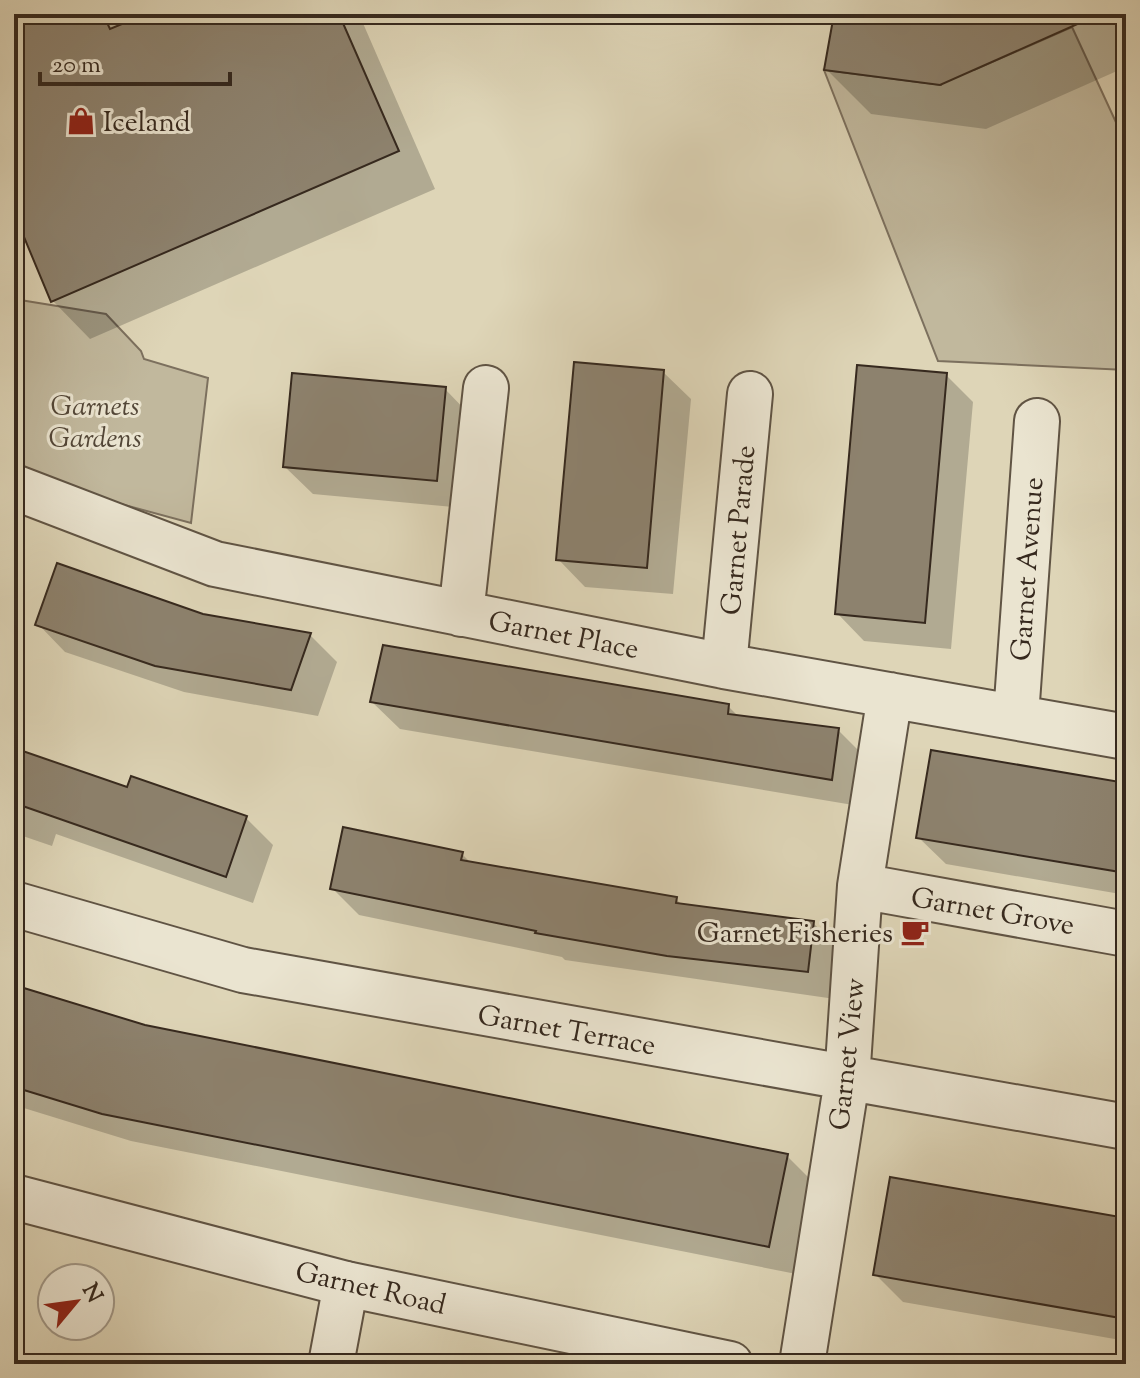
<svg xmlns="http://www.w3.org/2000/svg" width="1140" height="1378" font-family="'Sorts Mill Goudy',serif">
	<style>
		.green { fill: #c1b89d; stroke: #7c705e; stroke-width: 2 }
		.shadow { fill: #0003 }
		.building { fill: #8d826e; stroke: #36291e; stroke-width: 2 }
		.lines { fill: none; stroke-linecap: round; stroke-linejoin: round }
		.minor-casing { stroke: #605444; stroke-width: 48 }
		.tertiary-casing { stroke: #605444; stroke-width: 48 }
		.minor { stroke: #eae4d0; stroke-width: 44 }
		.tertiary { stroke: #eae4d0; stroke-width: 44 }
		.labels { text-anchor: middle; stroke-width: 6; stroke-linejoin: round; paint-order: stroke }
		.poi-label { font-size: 28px; fill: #36291e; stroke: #eae4d0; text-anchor: start }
		.park-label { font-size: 28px; font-style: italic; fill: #524637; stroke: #eae4d0 }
		.street-label { font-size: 28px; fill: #36291e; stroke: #eae4d0 }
	</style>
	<rect width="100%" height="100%" fill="#ded5b7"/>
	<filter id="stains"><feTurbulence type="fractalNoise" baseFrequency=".0025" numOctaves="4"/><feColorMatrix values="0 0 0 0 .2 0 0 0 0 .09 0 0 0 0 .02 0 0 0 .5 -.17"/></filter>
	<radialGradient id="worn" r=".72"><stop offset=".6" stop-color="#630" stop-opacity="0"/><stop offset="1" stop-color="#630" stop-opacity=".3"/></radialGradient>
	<!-- green -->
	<path class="green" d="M1072,27L1126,144V370L938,361L824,70L941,85L945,63L974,70Z
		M14,299L106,314L141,351L144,359L208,378L191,523L14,475Z"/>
	<!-- shadow -->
	<path class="shadow" d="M14,14H123L127,24L151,14H359L435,189L90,339L53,301L14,208Z
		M836,14H1126V67L986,129L871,114L826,69Z
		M663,372L691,399L673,594L585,587L558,559Z
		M946,375L973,402L951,649L864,641L837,613Z
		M445,389L472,417L464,508L313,494L285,467Z
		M1126,540V681L1115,669Z
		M203,616L310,635L337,662L318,716L184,692L65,652L38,624Z
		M372,702L728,706L739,717L838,730L865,757L859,806L400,729Z
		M14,750L128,790L246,818L273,845L253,903L56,834L52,846L14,833Z
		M1126,785V895L946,864L918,837Z
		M462,854L472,864L676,899L683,906L813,923L841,950L835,999L565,960L562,957L359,915L332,888Z
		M14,987L145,1027L787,1156L814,1183L796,1274L131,1141L14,1105Z
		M1126,1220V1341L903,1302L876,1275Z
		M14,1352L58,1361L62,1364H14Z"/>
	<!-- building -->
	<path class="building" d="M14,14H103L110,29L146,14H339L399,151L51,302L14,213Z
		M834,14H1100L940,85L824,70Z
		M574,362L664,370L647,568L556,560Z
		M857,365L947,373L925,623L835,614Z
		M292,373L446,387L437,481L283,467Z
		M57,563L203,614L311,633L291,690L155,666L35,625Z
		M383,645L729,704L728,714L839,728L832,780L370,702Z
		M14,748L127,787L131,776L247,816L226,877L14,803Z
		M931,750L1126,783V873L916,838Z
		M343,827L463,852L461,860L677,897L676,903L814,921L808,972L667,956L535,933L536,931L330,889Z
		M14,985L145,1025L788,1154L769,1247L102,1114L14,1087Z
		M890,1177L1126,1218V1319L873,1275Z"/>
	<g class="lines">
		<defs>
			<path id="minor" d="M14,487L215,564L724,666L1126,737
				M461,614L486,388
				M724,666L750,394
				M1016,716L1037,421
				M860,886L1126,934
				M14,904L243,970L1126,1127
				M331,1364L346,1284
				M802,1364L847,1080L860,886L890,695"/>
			<path id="tertiary" d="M14,1197L346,1284L730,1364"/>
		</defs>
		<!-- minor casing -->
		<use href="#minor" class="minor-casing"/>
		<!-- tertiary casing -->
		<use href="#tertiary" class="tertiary-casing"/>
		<!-- minor -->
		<use href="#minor" class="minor"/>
		<!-- tertiary -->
		<use href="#tertiary" class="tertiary"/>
	</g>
	<!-- icons -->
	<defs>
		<symbol id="shop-bare" viewBox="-9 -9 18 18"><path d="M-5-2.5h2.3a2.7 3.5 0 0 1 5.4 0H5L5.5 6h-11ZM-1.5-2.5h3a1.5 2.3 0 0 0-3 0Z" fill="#8f2418" stroke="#eae4d0" stroke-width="2.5" paint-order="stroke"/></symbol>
		<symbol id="cafe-bare" viewBox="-9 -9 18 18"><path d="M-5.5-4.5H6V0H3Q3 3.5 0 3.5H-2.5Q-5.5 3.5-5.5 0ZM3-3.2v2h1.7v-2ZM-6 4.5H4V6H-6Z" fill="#8f2418" stroke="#eae4d0" stroke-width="2.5" paint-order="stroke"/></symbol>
	</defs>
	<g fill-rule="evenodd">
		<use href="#shop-bare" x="61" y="101" width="40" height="40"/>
		<use href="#cafe-bare" x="895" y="912" width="40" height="40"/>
	</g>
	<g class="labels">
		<!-- poi labels -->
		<g class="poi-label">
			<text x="103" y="131">Iceland</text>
			<text x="893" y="942" text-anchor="end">Garnet Fisheries</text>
		</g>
		<!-- park labels -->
		<g class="park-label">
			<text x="95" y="415">Garnets<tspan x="95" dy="32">Gardens</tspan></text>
		</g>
		<!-- street labels -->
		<g class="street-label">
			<text transform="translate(737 530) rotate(-85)" y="10">Garnet Parade</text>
			<text transform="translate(1026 569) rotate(-86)" y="10">Garnet Avenue</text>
			<text transform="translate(564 634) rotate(11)" y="10">Garnet Place</text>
			<text transform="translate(993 910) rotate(10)" y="10">Garnet Grove</text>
			<text transform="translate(567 1029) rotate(10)" y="10">Garnet Terrace</text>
			<text transform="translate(846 1054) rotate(-84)" y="10">Garnet View</text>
			<text transform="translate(371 1287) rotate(13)" y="10">Garnet Road</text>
		</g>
	</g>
	<!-- margin -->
	<rect width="1140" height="1378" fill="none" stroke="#ded5b7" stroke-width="48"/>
	<rect x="16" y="16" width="1108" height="1346" fill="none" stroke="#36291e" stroke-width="4"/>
	<rect x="24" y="24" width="1092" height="1330" fill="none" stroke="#36291e" stroke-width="2"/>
	<!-- north arrow -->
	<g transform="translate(76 1302) rotate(61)"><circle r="38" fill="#eae4d0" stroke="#a29989" stroke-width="2"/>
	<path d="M0-6L14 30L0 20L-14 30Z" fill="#8f2418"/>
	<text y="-12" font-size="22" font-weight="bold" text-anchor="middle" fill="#36291e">N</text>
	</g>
	<!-- scale -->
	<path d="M40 72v12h190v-12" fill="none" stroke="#36291e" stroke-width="4"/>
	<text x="52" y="72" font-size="24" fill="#36291e" stroke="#eae4d0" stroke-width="6" paint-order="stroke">20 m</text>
	<rect width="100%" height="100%" filter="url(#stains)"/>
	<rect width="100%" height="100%" fill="url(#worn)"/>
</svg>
